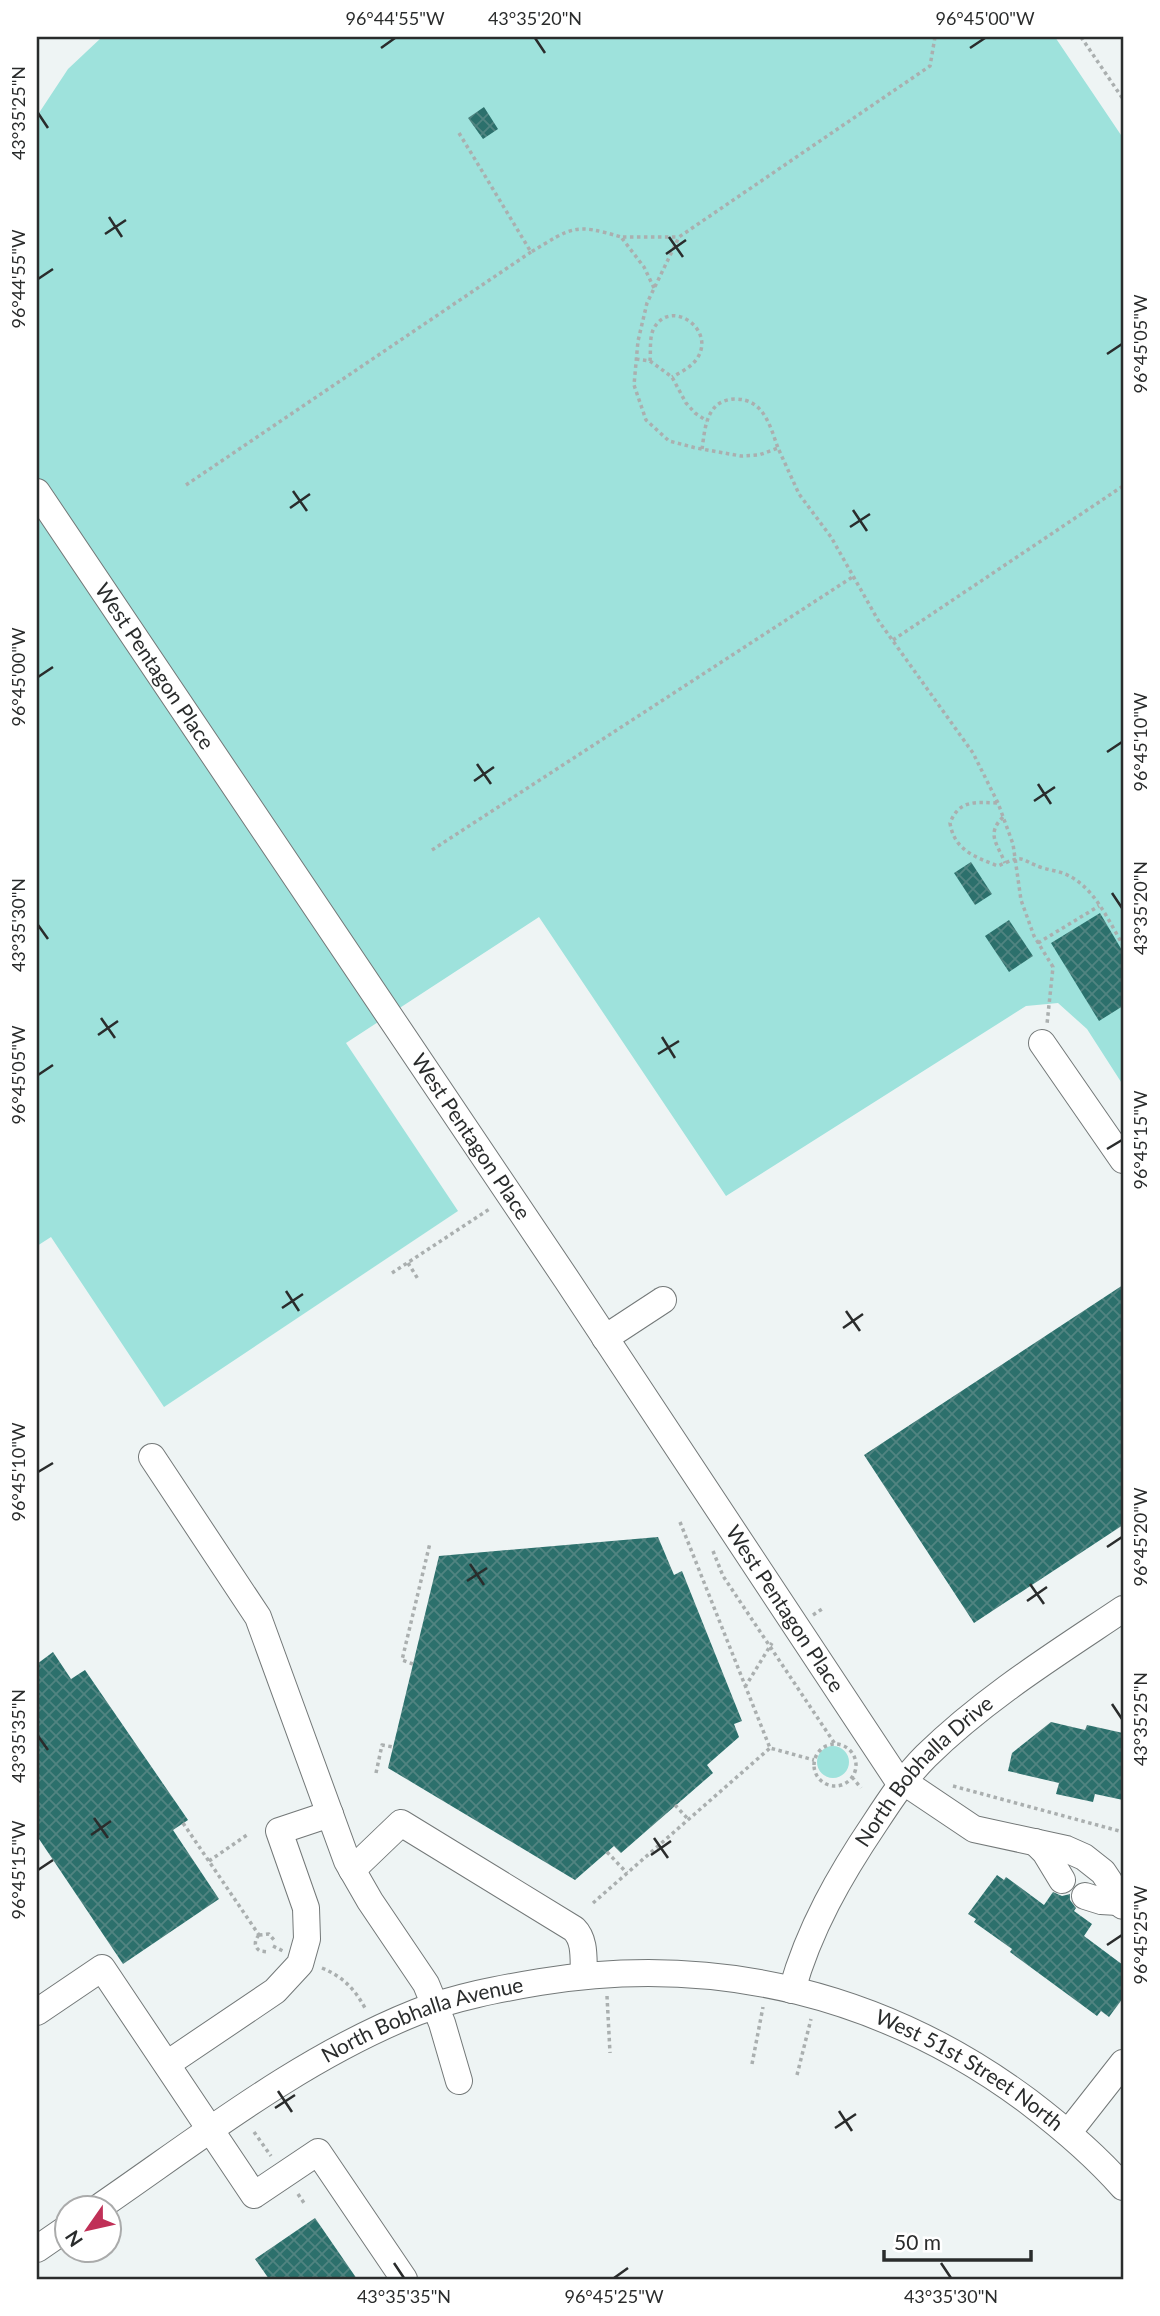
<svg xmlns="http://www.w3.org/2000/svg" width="1160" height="2316" font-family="Lato,sans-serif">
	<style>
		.green { fill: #9ee2dc }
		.building { fill: url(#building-cross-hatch) }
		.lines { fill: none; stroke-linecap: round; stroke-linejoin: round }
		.minor-casing { stroke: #737878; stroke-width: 28 }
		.path { stroke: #aaafaf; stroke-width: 3.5; stroke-dasharray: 3.5 3.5; stroke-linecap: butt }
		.minor { stroke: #fff; stroke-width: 26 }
		.ticks { fill: none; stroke: #2a2c2c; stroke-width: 2.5 }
		.labels { text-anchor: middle; stroke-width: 7; stroke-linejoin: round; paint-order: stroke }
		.street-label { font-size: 21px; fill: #2a2c2c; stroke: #fff }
		.neatline { fill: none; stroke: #2a2c2c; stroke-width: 2.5 }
		.ticks-label { font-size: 18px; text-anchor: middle; fill: #2a2c2c }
	</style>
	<defs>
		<pattern id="building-cross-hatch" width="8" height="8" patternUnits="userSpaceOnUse" patternTransform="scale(1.75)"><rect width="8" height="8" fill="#2c706c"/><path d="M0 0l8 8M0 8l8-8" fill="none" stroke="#518481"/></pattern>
	</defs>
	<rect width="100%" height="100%" fill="#eef4f4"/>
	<!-- green -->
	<path class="green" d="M102,37H1055L1123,138V1085L1087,1029L1058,1003L1026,1006L726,1196L539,917L346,1043L458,1211L164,1407L51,1237L37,1246V116L68,69Z
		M817 1762a16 16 0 1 1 32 0a16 16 0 1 1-32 0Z"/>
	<!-- building -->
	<path class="building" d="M484,107L498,129L483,139L468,118Z
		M971,862L992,894L975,905L954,873Z
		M1100,913L1123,952V1006L1099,1021L1051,943Z
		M1009,920L1033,956L1009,972L985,936Z
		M1123,1285V1525L974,1623L864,1455Z
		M658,1537L674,1575L682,1571L742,1721L734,1724L739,1737L707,1765L713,1773L621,1853L614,1846L575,1880L388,1768L439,1556Z
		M53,1652L71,1679L85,1670L188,1820L173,1830L219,1899L123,1964L37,1836V1664Z
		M1051,1722L1085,1730L1087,1725L1123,1733V1800L1095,1794L1093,1802L1056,1794L1059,1783L1008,1771L1012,1753Z
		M997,1875L1004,1880L1006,1877L1044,1905L1053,1892L1062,1896L1070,1894V1900L1076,1908L1074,1911L1092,1924L1084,1936L1123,1965V1998L1109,2017L1101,2011L1097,2016L1010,1952L1012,1949L974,1922L976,1919L968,1914Z
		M315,2218L357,2279H269L255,2259Z"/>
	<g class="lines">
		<defs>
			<g id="minor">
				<path id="s1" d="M37,492L567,1280L901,1785"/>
				<path d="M1042,1043L1123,1160"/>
				<path d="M605,1338L663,1300"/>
				<path d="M152,1457L258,1617L347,1861L370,1901L426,1984L442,2023L459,2081"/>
				<path d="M904,1782L974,1829L1066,1849L1084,1857L1103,1872L1109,1881L1118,1902L1123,1906"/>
				<path d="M1035,1842L1045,1852L1062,1880"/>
				<path d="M352,1870L401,1823L574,1929C586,1941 583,1960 584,1975"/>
				<path d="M1085,1896L1101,1901L1118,1902"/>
				<path id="s2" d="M792,1990C809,1929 840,1875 875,1823C890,1800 906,1776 926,1756C985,1698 1056,1654 1123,1609"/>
				<path d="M37,2012L102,1968L254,2195L318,2152L404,2279"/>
				<path d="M167,2064L275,1991L300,1964L307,1939L306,1908L279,1831L330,1814"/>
				<path d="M1068,2133L1123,2063"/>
				<path id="s3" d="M98,2208C200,2138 301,2058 417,2012C456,1997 498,1989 540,1982C717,1953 886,1995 1029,2102C1063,2128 1095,2155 1123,2187"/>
				<path d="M37,2249L66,2229"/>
			</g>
		</defs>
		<!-- minor casing -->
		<use href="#minor" class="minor-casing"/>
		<!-- path -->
		<path class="path" d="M935,37L930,66L679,237L647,303L638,341L634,385L646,420L669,441L696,448L741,456L759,455L778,448L799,494L831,537L878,620L973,753L998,803L1013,844L1021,900L1034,936L1053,967L1047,1024
			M1081,37L1123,99
			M459,133L531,252C573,227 574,223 621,237
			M654,288L644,267L621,237H679
			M636,359L650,361L672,377L686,403L695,413L707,421
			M650,361C651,351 649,337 654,328C671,298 715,329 698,357C692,367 681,372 672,377
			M702,449C704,436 705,417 715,407C719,402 728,399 735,399C764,399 770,426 778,448
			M186,485L531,252
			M893,640L1123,486
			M997,803C975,802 959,800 950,823C954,850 975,857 998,866C1027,853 1018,860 1043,868C1050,870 1058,871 1065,874C1094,886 1108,920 1123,945
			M1003,817C986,834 997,843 1005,863
			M432,850L854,576
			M1038,943L1099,906
			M408,1263L418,1279
			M392,1273L491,1208
			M680,1522L770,1748L814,1760
			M713,1551L723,1576L835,1744
			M813,1615L822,1609
			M413,1664L402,1660L430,1543
			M745,1687L772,1643
			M814 1765a21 21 0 1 1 42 0a21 21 0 1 1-42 0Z
			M376,1773L382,1745L393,1747
			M852,1777L861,1788
			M953,1786L1123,1832
			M675,1805L688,1819
			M183,1823L259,1935
			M607,1852L627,1873
			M209,1861L247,1835
			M593,1903L770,1748
			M259,1935C254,1941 254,1947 260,1951L269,1952
			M259,1935L269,1934L274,1940
			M273,1946L283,1951
			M322,1968C343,1977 354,1988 365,2008
			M607,1996L610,2053
			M752,2064L763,2007
			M797,2075L811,2019
			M254,2132L271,2156
			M298,2194L304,2203"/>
		<!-- minor -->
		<use href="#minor" class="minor"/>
	</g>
	<!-- ticks -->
	<path class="ticks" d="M535,38L545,53M381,48L395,38M970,48L985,38M38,113L48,128M109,217L122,237M105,234L126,220M669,237L683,257M666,254L686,240M38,279L53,269M1107,354L1122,344M293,491L307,511M290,508L310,494M853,510L867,531M850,527L870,514M38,677L53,667M1107,752L1122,742M477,764L491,784M474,781L494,767M1038,784L1051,804M1034,801L1055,787M1112,893L1122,908M38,925L48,939M101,1018L115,1038M98,1035L118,1021M662,1037L675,1058M658,1054L679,1041M38,1075L53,1065M1107,1149L1122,1140M286,1291L299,1311M282,1308L303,1294M846,1311L860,1331M843,1328L863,1314M38,1472L53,1463M1107,1547L1122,1537M470,1564L484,1585M467,1581L487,1568M1030,1584L1044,1604M1027,1601L1047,1587M1112,1704L1122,1719M38,1736L48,1750M94,1818L108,1838M91,1835L111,1821M654,1838L668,1858M651,1855L671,1841M38,1870L53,1860M1107,1945L1122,1935M278,2091L292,2112M275,2108L295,2095M839,2111L852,2131M835,2128L856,2114M394,2263L404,2278M941,2263L951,2278M614,2278L628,2268"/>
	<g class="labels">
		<!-- street labels -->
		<g class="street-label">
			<text dy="7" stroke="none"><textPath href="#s1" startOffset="210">West Pentagon Place</textPath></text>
			<text dy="7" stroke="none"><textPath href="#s1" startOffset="777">West Pentagon Place</textPath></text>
			<text dy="7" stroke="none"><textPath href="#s1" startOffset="1344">West Pentagon Place</textPath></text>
			<text dy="7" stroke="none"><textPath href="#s2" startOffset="259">North Bobhalla Drive</textPath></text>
			<text dy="7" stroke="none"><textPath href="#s3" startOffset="378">North Bobhalla Avenue</textPath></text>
			<text dy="7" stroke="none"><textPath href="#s3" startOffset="952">West 51st Street North</textPath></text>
		</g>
	</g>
	<!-- border -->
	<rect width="1160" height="2316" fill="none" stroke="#ffffff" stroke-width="77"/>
	<!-- north arrow -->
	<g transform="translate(88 2229) rotate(236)"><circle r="33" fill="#ffffff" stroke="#aaabab" stroke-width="2"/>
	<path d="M0-5L12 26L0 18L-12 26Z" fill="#c03057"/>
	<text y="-10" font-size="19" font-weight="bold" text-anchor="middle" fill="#2a2c2c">N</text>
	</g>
	<!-- scale -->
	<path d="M884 2250v10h147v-10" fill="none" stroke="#2a2c2c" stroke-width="3.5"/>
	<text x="894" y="2250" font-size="21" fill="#2a2c2c" stroke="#ffffff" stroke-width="5" paint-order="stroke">50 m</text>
	<rect x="38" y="38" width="1084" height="2240" class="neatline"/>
	<g class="ticks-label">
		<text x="395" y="25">96°44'55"W</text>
		<text x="535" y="25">43°35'20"N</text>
		<text x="985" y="25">96°45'00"W</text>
		<text transform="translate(19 113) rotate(-90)" y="6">43°35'25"N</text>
		<text transform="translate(19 279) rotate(-90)" y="6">96°44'55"W</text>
		<text transform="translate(1141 344) rotate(-90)" y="6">96°45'05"W</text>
		<text transform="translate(19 677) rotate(-90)" y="6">96°45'00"W</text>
		<text transform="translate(1141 742) rotate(-90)" y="6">96°45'10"W</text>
		<text transform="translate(1141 908) rotate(-90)" y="6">43°35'20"N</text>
		<text transform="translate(19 925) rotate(-90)" y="6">43°35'30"N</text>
		<text transform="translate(19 1075) rotate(-90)" y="6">96°45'05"W</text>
		<text transform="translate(1141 1140) rotate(-90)" y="6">96°45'15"W</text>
		<text transform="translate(19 1472) rotate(-90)" y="6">96°45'10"W</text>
		<text transform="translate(1141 1537) rotate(-90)" y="6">96°45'20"W</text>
		<text transform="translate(1141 1719) rotate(-90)" y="6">43°35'25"N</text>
		<text transform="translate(19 1736) rotate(-90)" y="6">43°35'35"N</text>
		<text transform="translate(19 1870) rotate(-90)" y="6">96°45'15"W</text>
		<text transform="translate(1141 1935) rotate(-90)" y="6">96°45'25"W</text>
		<text x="404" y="2303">43°35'35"N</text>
		<text x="614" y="2303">96°45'25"W</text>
		<text x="951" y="2303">43°35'30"N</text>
	</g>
</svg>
